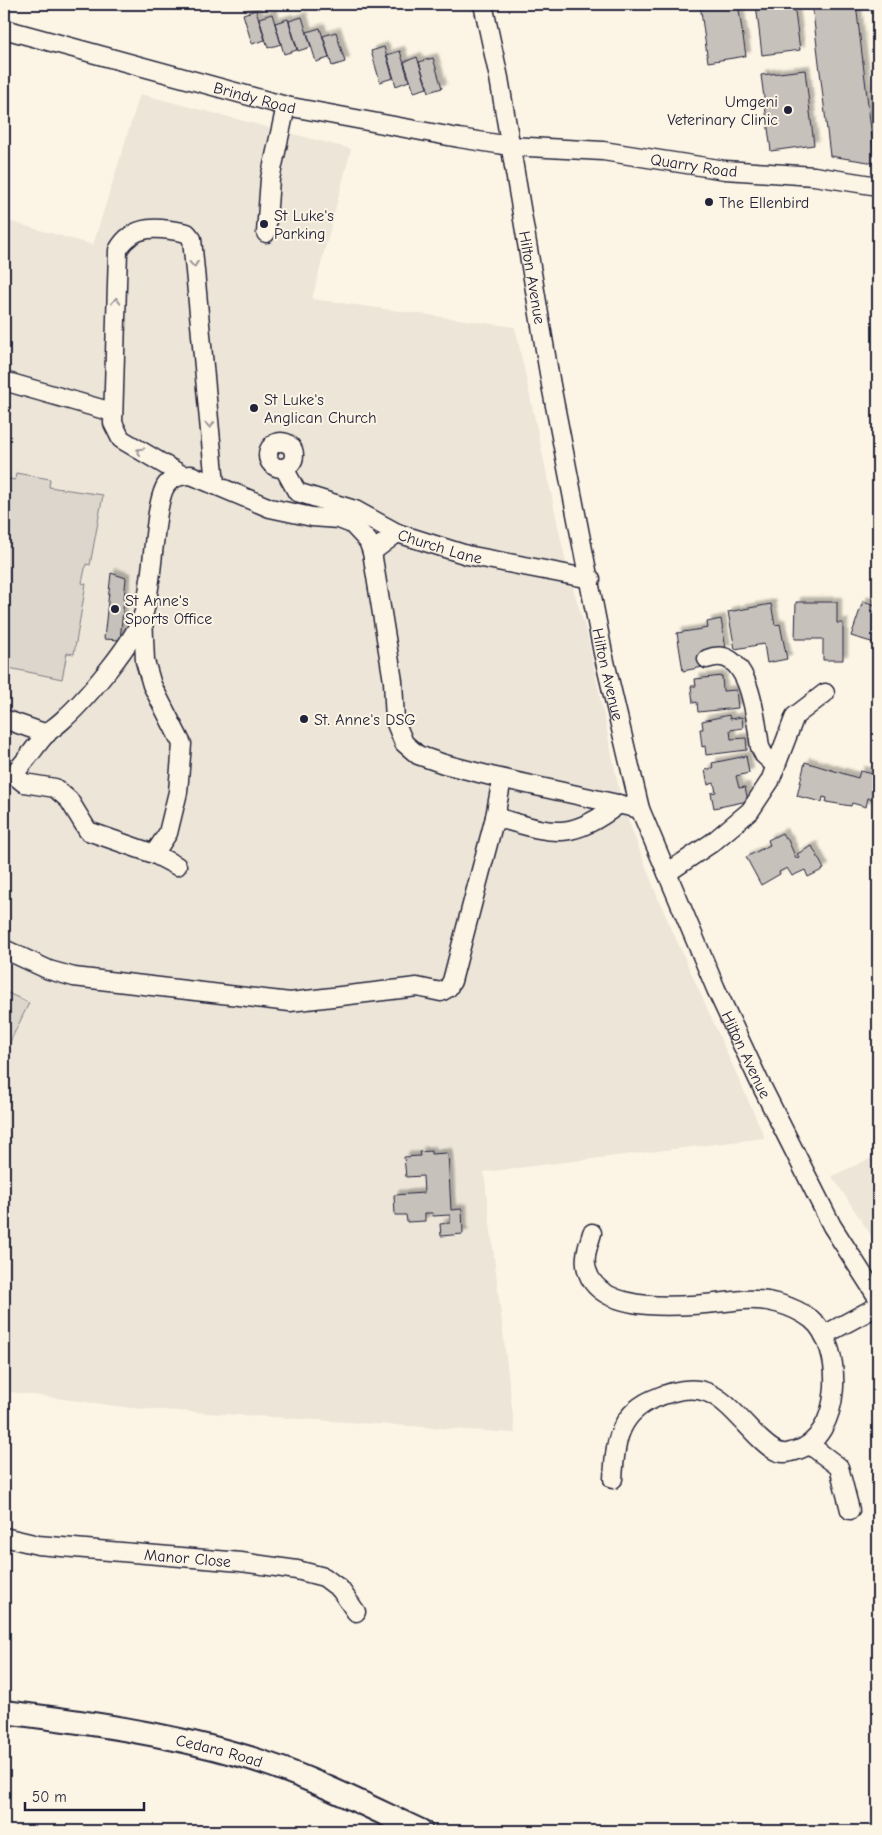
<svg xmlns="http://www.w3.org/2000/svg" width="882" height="1835" font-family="'Comic Neue',sans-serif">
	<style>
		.built { fill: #ece5d8 }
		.green { fill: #dcd6cc; stroke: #7f7c84 }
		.building { fill: #c6c1bb; stroke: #22223b; filter: url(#shadow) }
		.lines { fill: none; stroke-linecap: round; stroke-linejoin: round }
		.minor-casing { stroke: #22223b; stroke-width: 21 }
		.major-casing { stroke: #22223b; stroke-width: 26 }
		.minor { stroke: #fcf5e5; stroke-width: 18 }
		.major { stroke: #fcf5e5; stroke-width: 22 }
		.oneway { stroke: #9a9698 }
		.poi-dot { fill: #22223b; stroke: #fcf5e5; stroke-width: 2 }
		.labels { text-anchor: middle; stroke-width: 4; stroke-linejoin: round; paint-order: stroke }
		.street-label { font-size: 16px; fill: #22223b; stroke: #fcf5e5 }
		.poi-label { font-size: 16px; fill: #22223b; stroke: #fcf5e5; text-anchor: start }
	</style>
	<defs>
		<filter id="shadow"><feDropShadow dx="4.5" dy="-4.5" stdDeviation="1" flood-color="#0004"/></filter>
	</defs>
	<rect width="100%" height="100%" fill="#fcf5e5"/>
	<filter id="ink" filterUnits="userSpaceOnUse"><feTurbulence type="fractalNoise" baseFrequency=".02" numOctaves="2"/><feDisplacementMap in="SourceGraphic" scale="10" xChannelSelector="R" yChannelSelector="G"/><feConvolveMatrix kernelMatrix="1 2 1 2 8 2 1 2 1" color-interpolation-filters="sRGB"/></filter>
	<g filter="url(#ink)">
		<!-- built -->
		<path class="built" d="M140,94L351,149L312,299L515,327L568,572L587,634L622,804L659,901L765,1138L484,1172L515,1433L131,1408L4,1391V220L93,245Z
			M878,1155V1246L832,1176Z"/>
		<!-- green -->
		<path class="green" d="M16,473L50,479L49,487L103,495L90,565L86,564L82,583L86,584L74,654L67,653L62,679L4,667V478L15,480Z
			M4,991L29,1003L4,1054Z"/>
		<!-- building -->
		<path class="building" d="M700,4H738L746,56L708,62Z
			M756,4H794L800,50L762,55Z
			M812,4H856L875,163L830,156Z
			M256,10L265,40L252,44L243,14Z
			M272,14L281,44L268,48L259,18Z
			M302,17L311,47L298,51L289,21Z
			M288,19L297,50L284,54L275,23Z
			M320,28L329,58L316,62L307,32Z
			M336,32L345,62L332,66L323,36Z
			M384,47L393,78L380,82L371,51Z
			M400,51L409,81L396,86L387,55Z
			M417,57L427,88L414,92L404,62Z
			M433,58L442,88L429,92L419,62Z
			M805,70L814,145L771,151L761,75Z
			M111,573L126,578L120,640L104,639Z
			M863,601L878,606V644L851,636Z
			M796,602H837V623H843V660H823V639H795Z
			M771,604L775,625L780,624L787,659L767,663L764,644L735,649L728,612Z
			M721,619L726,649L700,654L703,667L683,671L677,633L708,628L707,622Z
			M722,676L723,691L736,690L738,708L698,712L697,702L693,703L691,686H696L695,679Z
			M729,715L730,719L742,717L743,728L730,730L731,739L746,738L747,750L706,755L705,746L702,747L700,729H703L702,721Z
			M746,756L749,773L736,776L739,788L745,787L748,801L714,808L711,793L716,792L714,783L708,785L705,770L713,768L712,763Z
			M805,762L858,778L860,771L878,775L876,800L868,798L866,807L852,803L851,806L826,802L827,798L823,797L822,802L797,796Z
			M782,833L785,839L787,838L796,858L799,857L797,854L812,846L824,869L808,877L805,870L792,876L787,868L779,872L780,874L761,885L746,857L770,845L768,840Z
			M431,1151V1154L448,1153L451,1210L462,1209L463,1234L441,1236L440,1224L450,1223V1215L433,1216L432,1213H425V1221L407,1222L406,1215H395L394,1195L424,1193L423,1176L406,1177L404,1157L420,1156L419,1152Z"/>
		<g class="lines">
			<defs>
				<g id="minor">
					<path id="s1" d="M483,4L499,78L551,385L603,653L640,809L716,989L759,1081L832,1226L878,1298"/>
					<path id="s2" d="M4,29L286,106L459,138L510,146L603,151L725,170L814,176L878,186"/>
					<path d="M266,233L270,179L286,106"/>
					<path d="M4,381L112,412"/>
					<circle cx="281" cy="455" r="13"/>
					<path id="s3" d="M284,468L297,492L355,510L397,533L467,555L591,579"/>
					<path d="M182,475L121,439L113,423L118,250C133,223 160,227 187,233L192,239L215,484"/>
					<path d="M372,552L393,681L395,721L404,743L418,755L444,764L491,776L640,809"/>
					<path d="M143,616L145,661L152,685L182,744L178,792L168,833L154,854"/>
					<path d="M707,659C750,642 756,721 760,747L764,755L775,765"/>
					<path d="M4,719L47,734"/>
					<path d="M495,817C553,833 567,843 619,804"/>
					<path d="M177,866L154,854L88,831L69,800L55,788L24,783L13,774C26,762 35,746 47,733C53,728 59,724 65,718C87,698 134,642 143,615C154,586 153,501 167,484C173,477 182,475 191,475L270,508L312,517L339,519L352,524L368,541L372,552L397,533"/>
					<path d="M667,873L713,842L750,811L770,781L795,716L825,693"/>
					<path d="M4,949L49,970L74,977L290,1002L417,987L441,992L448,988L452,981L495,817L502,779"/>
					<path d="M592,1233C589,1244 583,1257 587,1270C601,1321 705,1304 743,1300C766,1298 792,1305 811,1319C845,1346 843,1438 795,1451C792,1451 787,1454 784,1453C774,1453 766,1444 759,1438C721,1399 708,1374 651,1400C617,1416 615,1446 613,1479"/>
					<path d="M824,1335L878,1306"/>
					<path d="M810,1445L839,1467L850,1510"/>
					<path id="s4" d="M4,1537L38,1545L241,1562L297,1570L324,1577L340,1589L356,1612"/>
				</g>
				<g id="major">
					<path id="s5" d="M4,1712C85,1722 164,1733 243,1756C305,1774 363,1804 421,1831"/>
				</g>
			</defs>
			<!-- minor casing -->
			<use href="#minor" class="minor-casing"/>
			<!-- major casing -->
			<use href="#major" class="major-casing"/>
			<!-- minor -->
			<use href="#minor" class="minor"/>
			<!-- major -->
			<use href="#major" class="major"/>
		</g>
		<!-- one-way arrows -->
		<defs><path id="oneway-chevron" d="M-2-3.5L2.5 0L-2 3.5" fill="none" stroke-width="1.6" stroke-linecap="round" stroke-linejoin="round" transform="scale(1.25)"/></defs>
		<g class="oneway">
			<use href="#oneway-chevron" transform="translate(194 264) rotate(85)"/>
			<use href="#oneway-chevron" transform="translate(116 301) rotate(-88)"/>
			<use href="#oneway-chevron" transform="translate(210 425) rotate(85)"/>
			<use href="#oneway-chevron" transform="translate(140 451) rotate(-151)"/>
		</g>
	</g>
	<!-- markers -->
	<g class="poi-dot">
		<circle cx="788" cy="110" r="5"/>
		<circle cx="709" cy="202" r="5"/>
		<circle cx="264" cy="224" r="5"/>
		<circle cx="254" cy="408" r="5"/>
		<circle cx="115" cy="609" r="5"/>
		<circle cx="304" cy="719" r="5"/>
	</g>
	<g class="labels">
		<!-- street labels -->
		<g class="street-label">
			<text dy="6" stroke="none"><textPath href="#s2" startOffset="260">Brindy Road</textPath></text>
			<text dy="6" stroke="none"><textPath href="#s2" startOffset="705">Quarry Road</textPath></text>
			<text dy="6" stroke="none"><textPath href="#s1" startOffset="278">Hilton Avenue</textPath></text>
			<text dy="6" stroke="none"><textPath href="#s3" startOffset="181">Church Lane</textPath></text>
			<text dy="6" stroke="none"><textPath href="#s1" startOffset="682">Hilton Avenue</textPath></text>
			<text dy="6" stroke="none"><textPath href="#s1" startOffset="1088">Hilton Avenue</textPath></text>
			<text dy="6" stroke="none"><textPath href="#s4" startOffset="185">Manor Close</textPath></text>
			<text dy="6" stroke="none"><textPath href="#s5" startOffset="219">Cedara Road</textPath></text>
		</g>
		<!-- poi labels -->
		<g class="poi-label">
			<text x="778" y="107" text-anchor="end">Umgeni<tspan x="778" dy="18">Veterinary Clinic</tspan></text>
			<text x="719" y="208">The Ellenbird</text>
			<text x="274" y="221">St Luke's<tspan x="274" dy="18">Parking</tspan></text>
			<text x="264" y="405">St Luke's<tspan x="264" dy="18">Anglican Church</tspan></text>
			<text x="125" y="606">St Anne's<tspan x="125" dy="18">Sports Office</tspan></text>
			<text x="314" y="725">St. Anne's DSG</text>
		</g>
	</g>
	<!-- margin -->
	<rect width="882" height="1835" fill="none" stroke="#fcf5e5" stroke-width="20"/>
	<rect x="10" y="10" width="862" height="1815" fill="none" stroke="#22223b" stroke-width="2" filter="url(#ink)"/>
	<!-- scale -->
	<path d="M25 1802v8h119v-8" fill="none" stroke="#22223b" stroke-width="2.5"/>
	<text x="32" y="1802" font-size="15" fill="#22223b" stroke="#fcf5e5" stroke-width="4" paint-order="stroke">50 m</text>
</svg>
